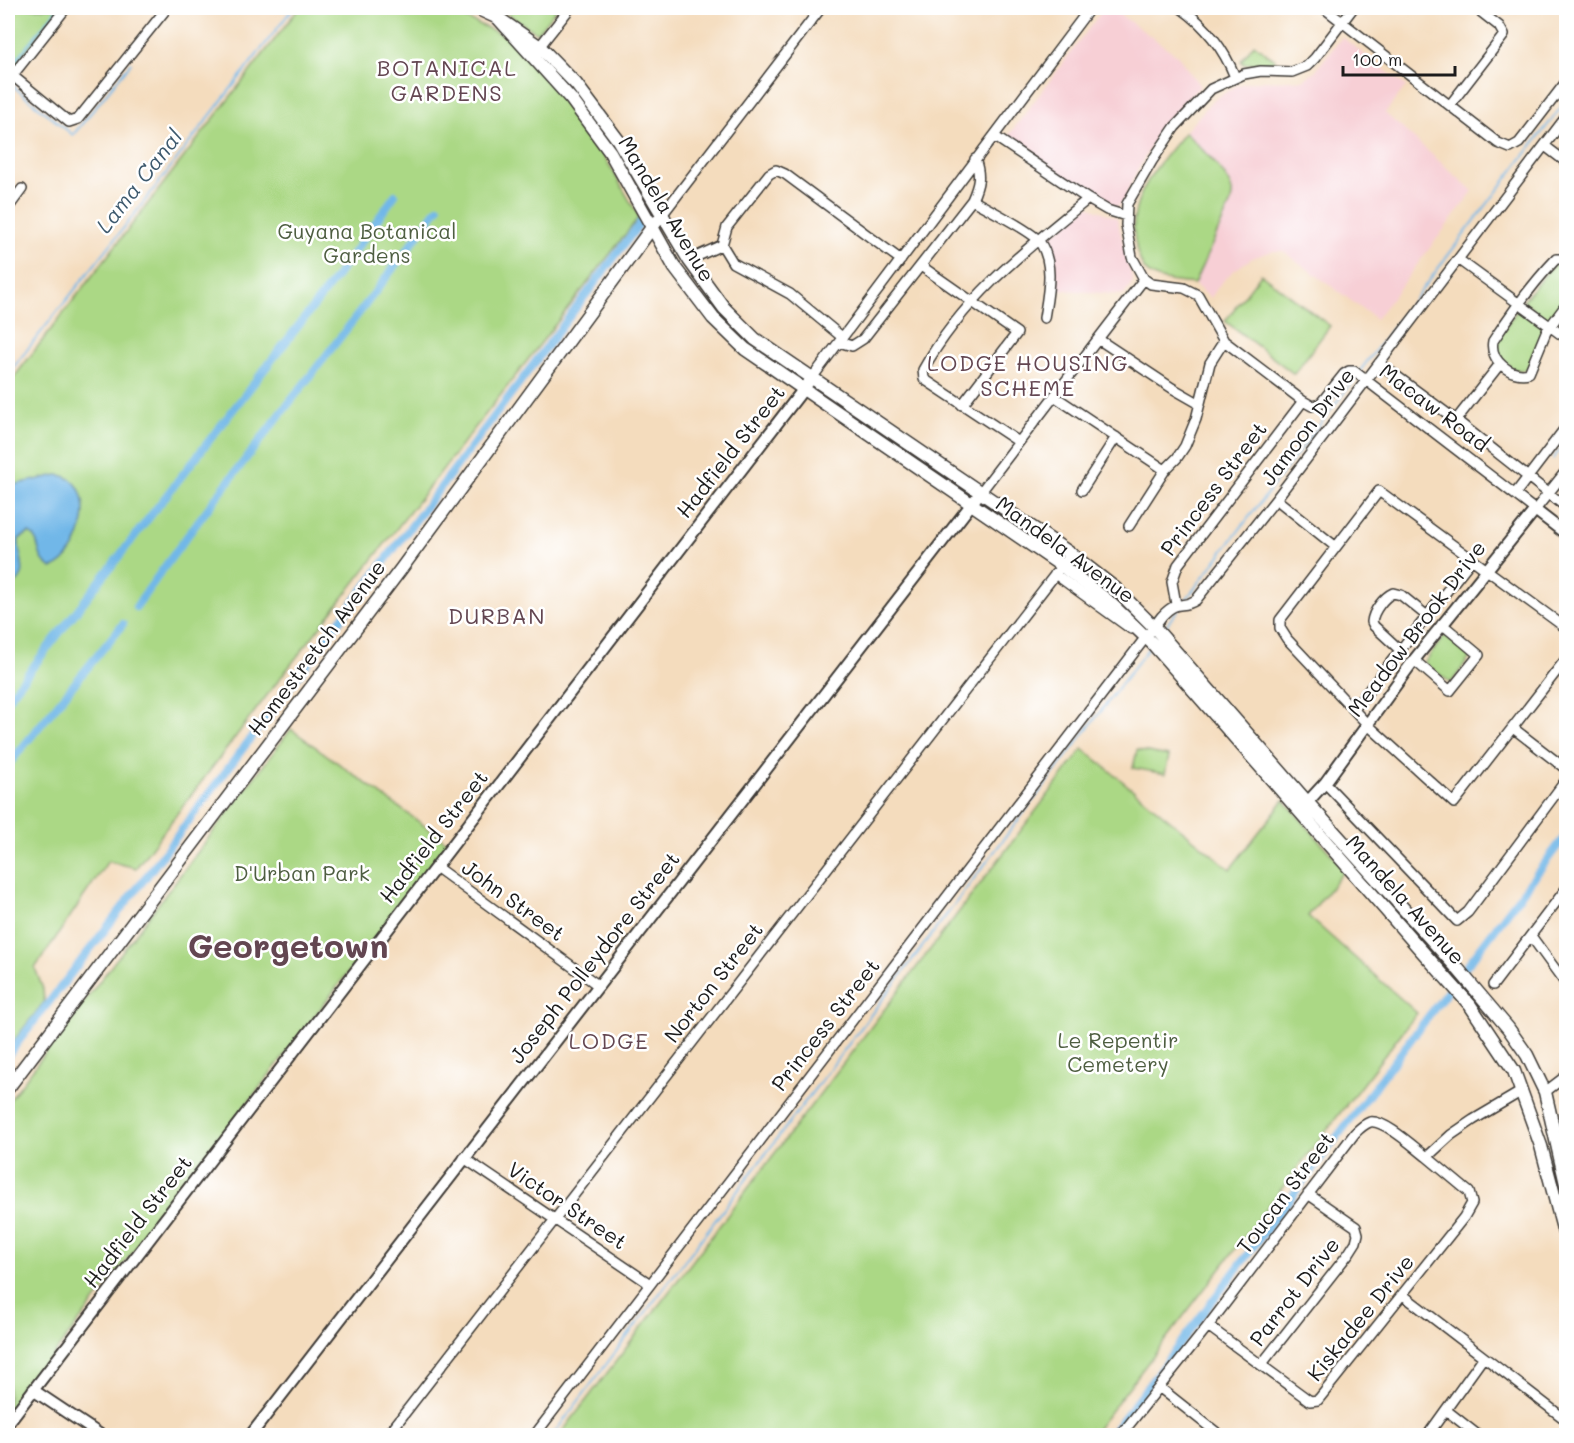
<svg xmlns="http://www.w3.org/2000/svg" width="1574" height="1443" font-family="Mali,sans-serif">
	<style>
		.built { fill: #f7cfd5 }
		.green { fill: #abd885; stroke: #647a50; stroke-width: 1.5 }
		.water { fill: #71b7e8; stroke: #466a82; stroke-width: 1.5 }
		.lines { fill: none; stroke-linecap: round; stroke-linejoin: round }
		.stream { stroke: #71b7e8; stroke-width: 2 }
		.canal { stroke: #71b7e8; stroke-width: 8 }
		.minor-casing { stroke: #3c3934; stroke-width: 12 }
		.tertiary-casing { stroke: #3c3934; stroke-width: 14 }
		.secondary-casing { stroke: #3c3934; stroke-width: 15 }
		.minor { stroke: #fff; stroke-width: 9 }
		.tertiary { stroke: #fff; stroke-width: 10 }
		.secondary { stroke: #fff; stroke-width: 12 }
		.labels { text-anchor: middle; stroke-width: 5; stroke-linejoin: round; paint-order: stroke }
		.street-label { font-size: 21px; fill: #1c1c1c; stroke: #fff }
		.park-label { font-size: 21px; fill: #4e5e41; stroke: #fff }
		.neighbourhood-label { font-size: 22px; letter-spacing: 1.5px; fill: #634651; stroke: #fff }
		.water-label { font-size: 22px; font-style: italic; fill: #3e5a6e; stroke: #fff }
		.town-label { font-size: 33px; font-weight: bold; fill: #634651; stroke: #fff }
	</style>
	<rect width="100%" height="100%" fill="#fff"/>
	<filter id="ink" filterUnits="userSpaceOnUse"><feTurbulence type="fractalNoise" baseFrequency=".0167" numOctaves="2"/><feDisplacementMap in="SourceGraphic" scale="12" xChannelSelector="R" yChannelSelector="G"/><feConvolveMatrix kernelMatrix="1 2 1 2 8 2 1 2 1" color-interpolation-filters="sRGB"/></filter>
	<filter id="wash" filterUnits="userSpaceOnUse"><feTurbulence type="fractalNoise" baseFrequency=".008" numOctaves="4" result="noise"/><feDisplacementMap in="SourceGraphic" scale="24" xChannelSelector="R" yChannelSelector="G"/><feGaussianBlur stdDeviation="1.35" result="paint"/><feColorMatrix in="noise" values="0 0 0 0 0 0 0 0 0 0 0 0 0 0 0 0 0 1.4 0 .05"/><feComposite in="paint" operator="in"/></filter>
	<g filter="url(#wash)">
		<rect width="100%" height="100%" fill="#f4dcbd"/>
		<!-- built -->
		<path class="built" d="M1104,8H1111L1177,55L1200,86L1160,129L1132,181L1124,201L1116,208L1101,202L1006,139Z
			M1342,37L1406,86L1385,113L1473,191L1376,319L1283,251H1273L1252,258L1232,272L1220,284L1211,298L1194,284L1230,205L1185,132L1213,100L1238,85L1258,81L1303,80L1315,71Z
			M1088,206L1117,218L1133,281L1124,295L1054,289L1050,249L1045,241Z"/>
		<!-- green -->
		<path class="green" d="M8,8H61L12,70L8,67Z
			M299,8H428L460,16L506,36L550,82L600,149L639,217L268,694L136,868L108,861L35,968L43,989L44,1002L8,1048V385Z
			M498,8H557L537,33Z
			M1254,44L1275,60L1273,63L1243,64L1241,61Z
			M1185,132C1197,145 1229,173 1232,191C1233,195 1231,201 1230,205L1194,284C1181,282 1156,282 1146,271C1141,266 1139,257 1137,250C1123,201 1156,168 1185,132Z
			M1556,261L1566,262V302L1551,323L1523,301Z
			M1261,274L1330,326L1294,374L1225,321Z
			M1520,306L1548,327L1527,370H1515L1497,357L1495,342Z
			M1445,635L1472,655L1451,683L1424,663Z
			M291,729L448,843L8,1414V1102Z
			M1083,749L1230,869L1284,800L1345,870L1308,916L1417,1013L1092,1435L559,1436Z
			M1137,750L1169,756L1165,774L1133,768Z"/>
		<!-- water -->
		<path class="water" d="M57,475C100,478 86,556 52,568C38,560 40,550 35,537L29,533L19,539C17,556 33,576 11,586L8,585V486Z"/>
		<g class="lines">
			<!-- stream -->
			<path class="stream" d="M8,61L16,60L58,8
				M8,82L73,135L131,63
				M1359,372L1566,101
				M8,374L133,216L293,8
				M1553,459L1566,442
				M1185,601L1356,377
				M1163,630L1179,608
				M552,1436L1150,646"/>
			<!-- canal -->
			<path class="canal" d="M136,607C232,470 340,343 438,208
				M8,699L334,280L395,195
				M8,765L123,624
				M8,1055L146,877L641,222
				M1110,1436L1566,835"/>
		</g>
	</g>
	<g filter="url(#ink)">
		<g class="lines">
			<defs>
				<path id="minor" d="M1181,8C1205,25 1224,49 1235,77
					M1324,8L1498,143L1510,148L1519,143L1566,82
					M1353,8L1315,58L1307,66L1292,72L1261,71L1244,74L1211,89L1175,127L1152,161L1127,204L1126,225L1132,257L1144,279L1151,284L1184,288L1198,295L1224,341L1303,401L1312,406L1320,404L1344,374L1349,371H1354L1535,510L1566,471
					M536,51L570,8
					M8,72L69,122L78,119L167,8
					M12,76L66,8
					M1450,105L1504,35L1499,26L1476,8
					M994,136L1088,199L1107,210L1126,216
					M1545,146L1566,162
					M972,200C985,207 1033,232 1039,241C1055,263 1048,293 1044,318
					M8,208L22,189
					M662,215L821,8
					M1566,259H1556C1532,284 1512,312 1493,341C1489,360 1511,378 1529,373L1546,332L1566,305
					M689,260L722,245
					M1459,260L1566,338
					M921,266L1017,333L962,405
					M842,337L790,294L733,263L722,245L727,227L769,174L776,170L785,174L901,260
					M1098,339L1172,388L1200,404
					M839,342L852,346L863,339L972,200C979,184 981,176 975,159
					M1379,363L1456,420L1566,507
					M812,378L1090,8
					M1054,396L1165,470
					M1456,420L1500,364
					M1019,442L924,379L923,370C962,299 1026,249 1088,199
					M1082,490L1116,437
					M980,493L1144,279
					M1515,494L1566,427
					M1276,499L1336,547
					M1129,526L1165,470L1177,458L1185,446L1196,419L1210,363L1224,341
					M1055,574L1131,629
					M1176,604L1172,582L1178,565L1303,401
					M1566,628L1379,491L1280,620V628L1287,639L1368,725L1454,803L1566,659
					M1400,650L1374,626L1372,622C1373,611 1384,597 1393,593L1401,595L1427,616
					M1414,660L1450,691L1479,655L1442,624
					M1354,709L1472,559
					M1513,728L1566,769
					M1325,783L1457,921L1468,912L1566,780
					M436,867L599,986
					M1531,936L1566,984
					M1493,985L1566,889
					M1545,1092L1566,1076
					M464,1158L650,1284
					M1403,1295L1566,1420
					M1208,1326L1310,1401L1318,1400L1464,1217L1472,1203L1469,1192L1427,1157
					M1261,1365L1349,1253L1356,1242L1358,1234L1356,1227L1308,1194
					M1159,1387L1221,1436
					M1446,1410L1479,1436
					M387,1436L1071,554
					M534,1436L1162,616C1179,598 1181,610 1196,600L1276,499L1566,117
					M1120,1436L1208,1326L1355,1133C1359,1129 1364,1124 1370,1122C1384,1119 1415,1148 1427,1157L1451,1135L1473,1120L1517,1094H1523
					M1427,1436L1483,1358"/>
				<path id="tertiary" d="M1302,808L1325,783L1414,660L1535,510L1566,534
					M33,1390L102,1436
					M8,1423L812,378
					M250,1436L980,493"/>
				<path id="secondary" d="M476,8L498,18L540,47L576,84L618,140L689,260L724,308L755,339L1071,554L1116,589L1154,627L1307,802L1458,969L1508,1028L1527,1055L1545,1092L1566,1184
					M498,18L571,99L610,152L675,268L713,318L745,349L1062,566L1107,600L1153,644L1420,949L1470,1005L1514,1071L1541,1146L1566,1240
					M8,1088L401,569L656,222"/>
			</defs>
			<!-- minor casing -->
			<use href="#minor" class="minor-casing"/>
			<!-- tertiary casing -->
			<use href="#tertiary" class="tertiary-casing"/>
			<!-- secondary casing -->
			<use href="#secondary" class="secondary-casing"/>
			<!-- minor -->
			<use href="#minor" class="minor"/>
			<!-- tertiary -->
			<use href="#tertiary" class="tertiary"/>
			<!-- secondary -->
			<use href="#secondary" class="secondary"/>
		</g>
	</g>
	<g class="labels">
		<!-- street labels -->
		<g class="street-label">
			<text transform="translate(666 209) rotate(59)" y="7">Mandela Avenue</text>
			<text transform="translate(1434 408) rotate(37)" y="7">Macaw Road</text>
			<text transform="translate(1308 427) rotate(-53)" y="7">Jamoon Drive</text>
			<text transform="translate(731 452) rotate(-52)" y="7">Hadfield Street</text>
			<text transform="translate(1214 489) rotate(-53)" y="7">Princess Street</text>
			<text transform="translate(1065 550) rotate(36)" y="7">Mandela Avenue</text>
			<text transform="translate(1417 629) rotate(-53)" y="7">Meadow Brook Drive</text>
			<text transform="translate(317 648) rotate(-53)" y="7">Homestretch Avenue</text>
			<text transform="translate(434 837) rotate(-52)" y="7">Hadfield Street</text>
			<text transform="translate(1405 900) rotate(48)" y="7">Mandela Avenue</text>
			<text transform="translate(513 901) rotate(36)" y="7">John Street</text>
			<text transform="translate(595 958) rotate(-52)" y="7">Joseph Polleydore Street</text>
			<text transform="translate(714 983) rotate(-52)" y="7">Norton Street</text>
			<text transform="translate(826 1025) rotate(-52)" y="7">Princess Street</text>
			<text transform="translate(1286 1193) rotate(-53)" y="7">Toucan Street</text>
			<text transform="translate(567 1206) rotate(34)" y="7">Victor Street</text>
			<text transform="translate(138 1222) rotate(-52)" y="7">Hadfield Street</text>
			<text transform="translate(1295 1292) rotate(-52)" y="7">Parrot Drive</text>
			<text transform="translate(1361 1318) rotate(-51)" y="7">Kiskadee Drive</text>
		</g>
		<!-- park labels -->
		<g class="park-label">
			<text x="367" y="239">Guyana Botanical<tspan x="367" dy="24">Gardens</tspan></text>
			<text x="302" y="881">D'Urban Park</text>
			<text x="1118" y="1048">Le Repentir<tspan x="1118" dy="24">Cemetery</tspan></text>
		</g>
		<!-- neighbourhood labels -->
		<g class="neighbourhood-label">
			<text x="447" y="76">BOTANICAL<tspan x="447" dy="25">GARDENS</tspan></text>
			<text x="1028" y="371">LODGE HOUSING<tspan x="1028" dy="25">SCHEME</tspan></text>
			<text x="497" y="624">DURBAN</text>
			<text x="609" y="1049">LODGE</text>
		</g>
		<!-- water labels -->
		<g class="water-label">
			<text transform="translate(139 181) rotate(-52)" y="8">Lama Canal</text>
		</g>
		<!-- town labels -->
		<g class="town-label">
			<text x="288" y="958">Georgetown</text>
		</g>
	</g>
	<!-- margin -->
	<rect width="1574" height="1443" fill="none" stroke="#fff" stroke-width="30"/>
	<!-- scale -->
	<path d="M1343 66v9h112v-9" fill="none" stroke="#1c1c1c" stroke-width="3"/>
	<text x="1352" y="66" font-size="18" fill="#1c1c1c" stroke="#ffffff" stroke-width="4.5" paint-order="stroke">100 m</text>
</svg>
